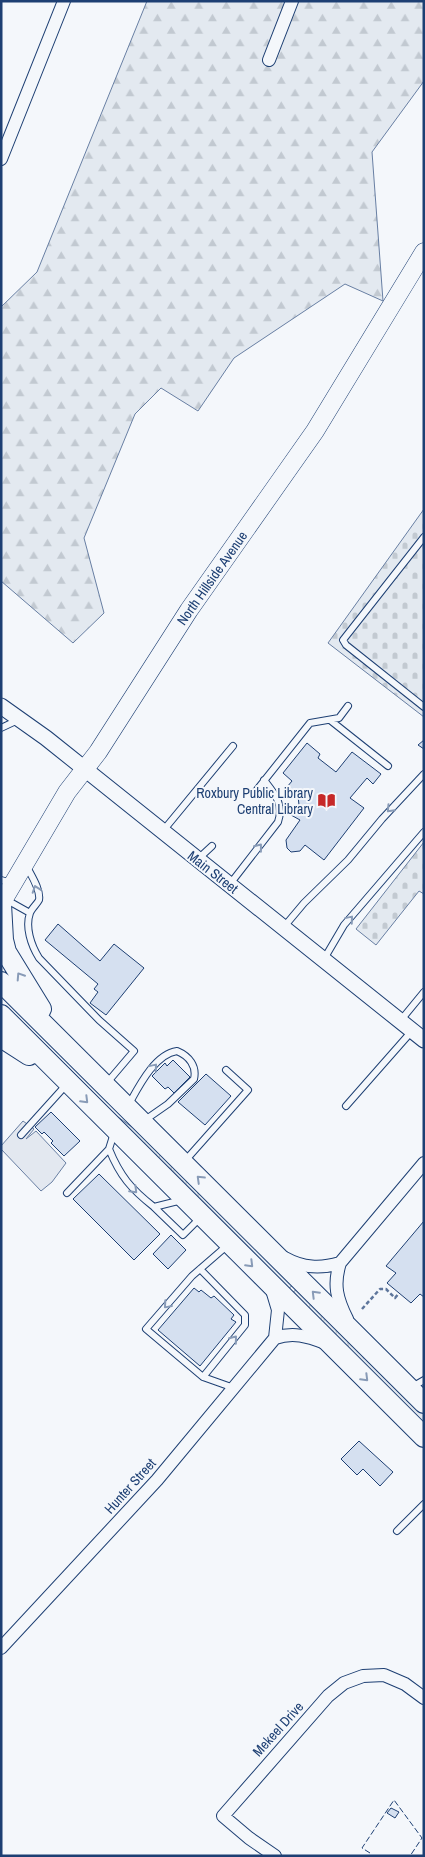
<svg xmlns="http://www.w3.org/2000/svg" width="425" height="1857" font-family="'Archivo Narrow',sans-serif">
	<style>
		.grass { fill: url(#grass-tufts); stroke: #687fa3 }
		.forest { fill: url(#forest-firs); stroke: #687fa3 }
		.cemetery { fill: url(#cemetery-stones); stroke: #687fa3 }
		.parking { fill: #e3e8f0; stroke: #687fa3 }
		.building { fill: #d5e0f0; stroke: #1d3f73 }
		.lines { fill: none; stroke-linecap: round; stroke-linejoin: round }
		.service-casing { stroke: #1d3f73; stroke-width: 8 }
		.minor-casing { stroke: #1d3f73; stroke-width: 14 }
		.tertiary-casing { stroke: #1d3f73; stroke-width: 17 }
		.secondary-casing { stroke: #1d3f73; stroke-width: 19 }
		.trunk-casing { stroke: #1d3f73; stroke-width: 22 }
		.path { stroke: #5e769c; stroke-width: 2.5; stroke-dasharray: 4 2.5; stroke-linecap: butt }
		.service { stroke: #f4f7fb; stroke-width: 6 }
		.minor { stroke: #f4f7fb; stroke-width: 12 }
		.tertiary { stroke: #f4f7fb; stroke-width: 15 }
		.secondary { stroke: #f4f7fb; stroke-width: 18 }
		.trunk { stroke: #f4f7fb; stroke-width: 20 }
		.fence { stroke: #1d3f73; stroke-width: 1; stroke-dasharray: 6 2.5; stroke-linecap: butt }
		.oneway { stroke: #889bb7 }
		.labels { text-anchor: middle; stroke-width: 4; stroke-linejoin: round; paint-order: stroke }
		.street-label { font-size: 14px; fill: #1d3f73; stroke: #f4f7fb }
		.poi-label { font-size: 14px; fill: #1d3f73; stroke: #f4f7fb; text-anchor: end }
	</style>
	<defs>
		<pattern id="grass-tufts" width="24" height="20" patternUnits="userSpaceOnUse" patternTransform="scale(1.25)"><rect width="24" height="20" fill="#e3e9f0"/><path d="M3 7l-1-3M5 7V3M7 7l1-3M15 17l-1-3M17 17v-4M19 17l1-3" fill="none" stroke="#c2c9d1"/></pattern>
		<pattern id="forest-firs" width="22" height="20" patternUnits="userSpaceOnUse" patternTransform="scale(1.25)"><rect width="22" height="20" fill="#e3e9f0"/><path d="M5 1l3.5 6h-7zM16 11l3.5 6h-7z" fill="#c2c9d1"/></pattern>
		<pattern id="cemetery-stones" width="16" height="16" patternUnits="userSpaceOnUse" patternTransform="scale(1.25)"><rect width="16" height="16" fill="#e3e9f0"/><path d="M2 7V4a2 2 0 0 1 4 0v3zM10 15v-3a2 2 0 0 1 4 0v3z" fill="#c2c9d1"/></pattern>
	</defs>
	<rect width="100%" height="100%" fill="#f4f7fb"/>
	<!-- grass -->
	<path class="grass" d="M118,1117L143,1135L294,1284L287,1290L116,1119Z
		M298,1288L424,1413V1427L291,1294Z"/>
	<!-- forest -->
	<path class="forest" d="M147,1H424V81L372,152L383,301L345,284L234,358L198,411L161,388L135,414L84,538L104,613L73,643L1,581V307L37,272Z"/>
	<!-- cemetery -->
	<path class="cemetery" d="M424,509V717L328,643Z
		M424,842V894L419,891L376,945L356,929Z"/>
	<!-- parking -->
	<path class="parking" d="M23,1121L34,1129L26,1139L36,1131L66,1163L52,1182L41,1191L1,1149V1146Z"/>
	<!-- building -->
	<path class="building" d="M424,740V749L418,745Z
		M307,743L320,754L318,758L336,772L352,752L381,774L373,784L367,778L350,798L364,808L324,860L305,845L300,851L291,852L287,848L286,840L300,820L291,815L299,805L298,796L287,787L292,781L283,773Z
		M58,924L100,961L114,944L144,968L106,1015L90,1003L98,992L94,989L98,984L45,940Z
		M173,1060L190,1077L174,1093L168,1087L165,1089L152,1076L165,1063L167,1066Z
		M206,1074L231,1096L205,1125L178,1102Z
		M51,1112L80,1141L64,1156L51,1143L53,1141L44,1132L42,1134L35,1127Z
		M99,1174L160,1234L134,1260L73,1199Z
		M424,1221V1297L420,1294L411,1303L387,1283L396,1273L386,1266Z
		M171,1235L186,1250L168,1269L153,1254Z
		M194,1288L199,1292L201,1290L211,1298L214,1296L234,1315L231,1319L236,1322L200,1366L158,1330Z
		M359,1441L393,1472L380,1486L363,1469L357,1475L341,1459Z
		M391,1808L399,1812L395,1818L387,1813Z"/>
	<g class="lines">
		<defs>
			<path id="service" d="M424,537L343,640L346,645L424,707
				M330,720L388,766
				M1,728L18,720
				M256,791L310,723L339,718L348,706
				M162,832L233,746
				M198,859L212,846
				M27,867C31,875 41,890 39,900C37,904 32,908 30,913C25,927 31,945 39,958L99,1020L134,1051L106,1084
				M1,880L12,883
				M230,884L278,822C284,804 275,794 264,780
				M5,899L30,913
				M283,928L304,903L348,860L382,819L424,774
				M324,959L344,925L424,832
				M401,1020L424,992
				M129,1104C139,1086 155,1054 177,1051C189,1056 197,1066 194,1079L168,1104L145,1120
				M346,1106L412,1031
				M21,1135L67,1084
				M109,1149C120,1176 131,1189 154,1207L182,1200
				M184,1162L248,1090L226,1070
				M67,1193L109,1149L114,1133
				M154,1207L183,1235L201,1217
				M229,1244L192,1276L146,1329L203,1377L234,1388
				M200,1269L245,1315V1325L203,1377
				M412,1387L424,1380
				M397,1531L424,1504"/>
			<path id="minor" d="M269,60L292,1
				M1,159L64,1
				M285,1258C303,1268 320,1269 340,1263
				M347,1319C337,1299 333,1285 340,1263L424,1163
				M275,1338C293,1332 307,1336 325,1343
				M1,1648L157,1480L275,1338L278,1310L272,1290
				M275,1856L249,1838L223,1816L328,1696L344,1683L363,1676L384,1675L405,1684L424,1698"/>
			<path id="tertiary" d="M1,706L46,738L424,1040"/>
			<path id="secondary" d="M1,904L67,792L98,752L189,610L315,431L424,252"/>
			<path id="trunk" d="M1,904L3,940L6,952L41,1009
				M1,982L424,1403
				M1,1015L424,1437
				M1,1037L29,1055"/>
		</defs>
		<!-- service casing -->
		<use href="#service" class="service-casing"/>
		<!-- minor casing -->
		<use href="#minor" class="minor-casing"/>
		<!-- tertiary casing -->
		<use href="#tertiary" class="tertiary-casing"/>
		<!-- secondary casing -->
		<use href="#secondary" class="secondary-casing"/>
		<!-- trunk casing -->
		<use href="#trunk" class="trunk-casing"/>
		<!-- path -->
		<path class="path" d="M362,1309L380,1289H386L395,1298L399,1293"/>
		<!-- service -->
		<use href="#service" class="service"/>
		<!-- minor -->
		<use href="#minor" class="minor"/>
		<!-- tertiary -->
		<use href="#tertiary" class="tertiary"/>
		<!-- secondary -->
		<use href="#secondary" class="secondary"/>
		<!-- trunk -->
		<use href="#trunk" class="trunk"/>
		<!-- fence -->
		<path class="fence" d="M370,1853L362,1848L394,1800L422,1838L410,1856"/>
	</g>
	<!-- one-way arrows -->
	<defs><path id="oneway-chevron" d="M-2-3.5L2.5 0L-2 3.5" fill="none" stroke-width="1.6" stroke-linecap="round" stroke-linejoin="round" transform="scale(1.25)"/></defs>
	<g class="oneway">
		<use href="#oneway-chevron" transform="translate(390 809) rotate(133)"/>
		<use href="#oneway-chevron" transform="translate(259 847) rotate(-52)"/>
		<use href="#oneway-chevron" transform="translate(36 889) rotate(-109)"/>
		<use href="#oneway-chevron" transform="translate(350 919) rotate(-50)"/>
		<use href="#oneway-chevron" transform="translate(20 976) rotate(-123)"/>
		<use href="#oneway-chevron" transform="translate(154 1067) rotate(-50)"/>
		<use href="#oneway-chevron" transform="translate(85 1100) rotate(45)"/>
		<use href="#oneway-chevron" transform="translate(200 1179) rotate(-136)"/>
		<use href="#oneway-chevron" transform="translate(134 1190) rotate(45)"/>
		<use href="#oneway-chevron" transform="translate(250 1264) rotate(45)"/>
		<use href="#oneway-chevron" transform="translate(315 1294) rotate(-135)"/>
		<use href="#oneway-chevron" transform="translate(167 1305) rotate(131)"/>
		<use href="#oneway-chevron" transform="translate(234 1339) rotate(-51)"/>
		<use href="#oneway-chevron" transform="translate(365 1378) rotate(45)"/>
	</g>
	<!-- icons -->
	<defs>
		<symbol id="library-bare" viewBox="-9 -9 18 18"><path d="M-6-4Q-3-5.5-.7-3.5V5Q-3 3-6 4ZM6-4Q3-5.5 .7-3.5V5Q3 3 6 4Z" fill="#c62828" stroke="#f4f7fb" stroke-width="2.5" paint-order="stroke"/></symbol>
	</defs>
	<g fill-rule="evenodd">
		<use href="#library-bare" x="314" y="788" width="25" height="25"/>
	</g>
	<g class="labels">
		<!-- street labels -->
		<g class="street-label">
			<text transform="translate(212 578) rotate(-55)" y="5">North Hillside Avenue</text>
			<text transform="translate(213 872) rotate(38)" y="5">Main Street</text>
			<text transform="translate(130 1486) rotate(-48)" y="5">Hunter Street</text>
			<text transform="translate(278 1729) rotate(-48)" y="5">Mekeel Drive</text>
		</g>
		<!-- poi labels -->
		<g class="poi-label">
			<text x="313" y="798">Roxbury Public Library<tspan x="313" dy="16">Central Library</tspan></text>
		</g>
	</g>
	<!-- border -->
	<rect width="425" height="1857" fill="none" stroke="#1d3f73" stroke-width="5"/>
</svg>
